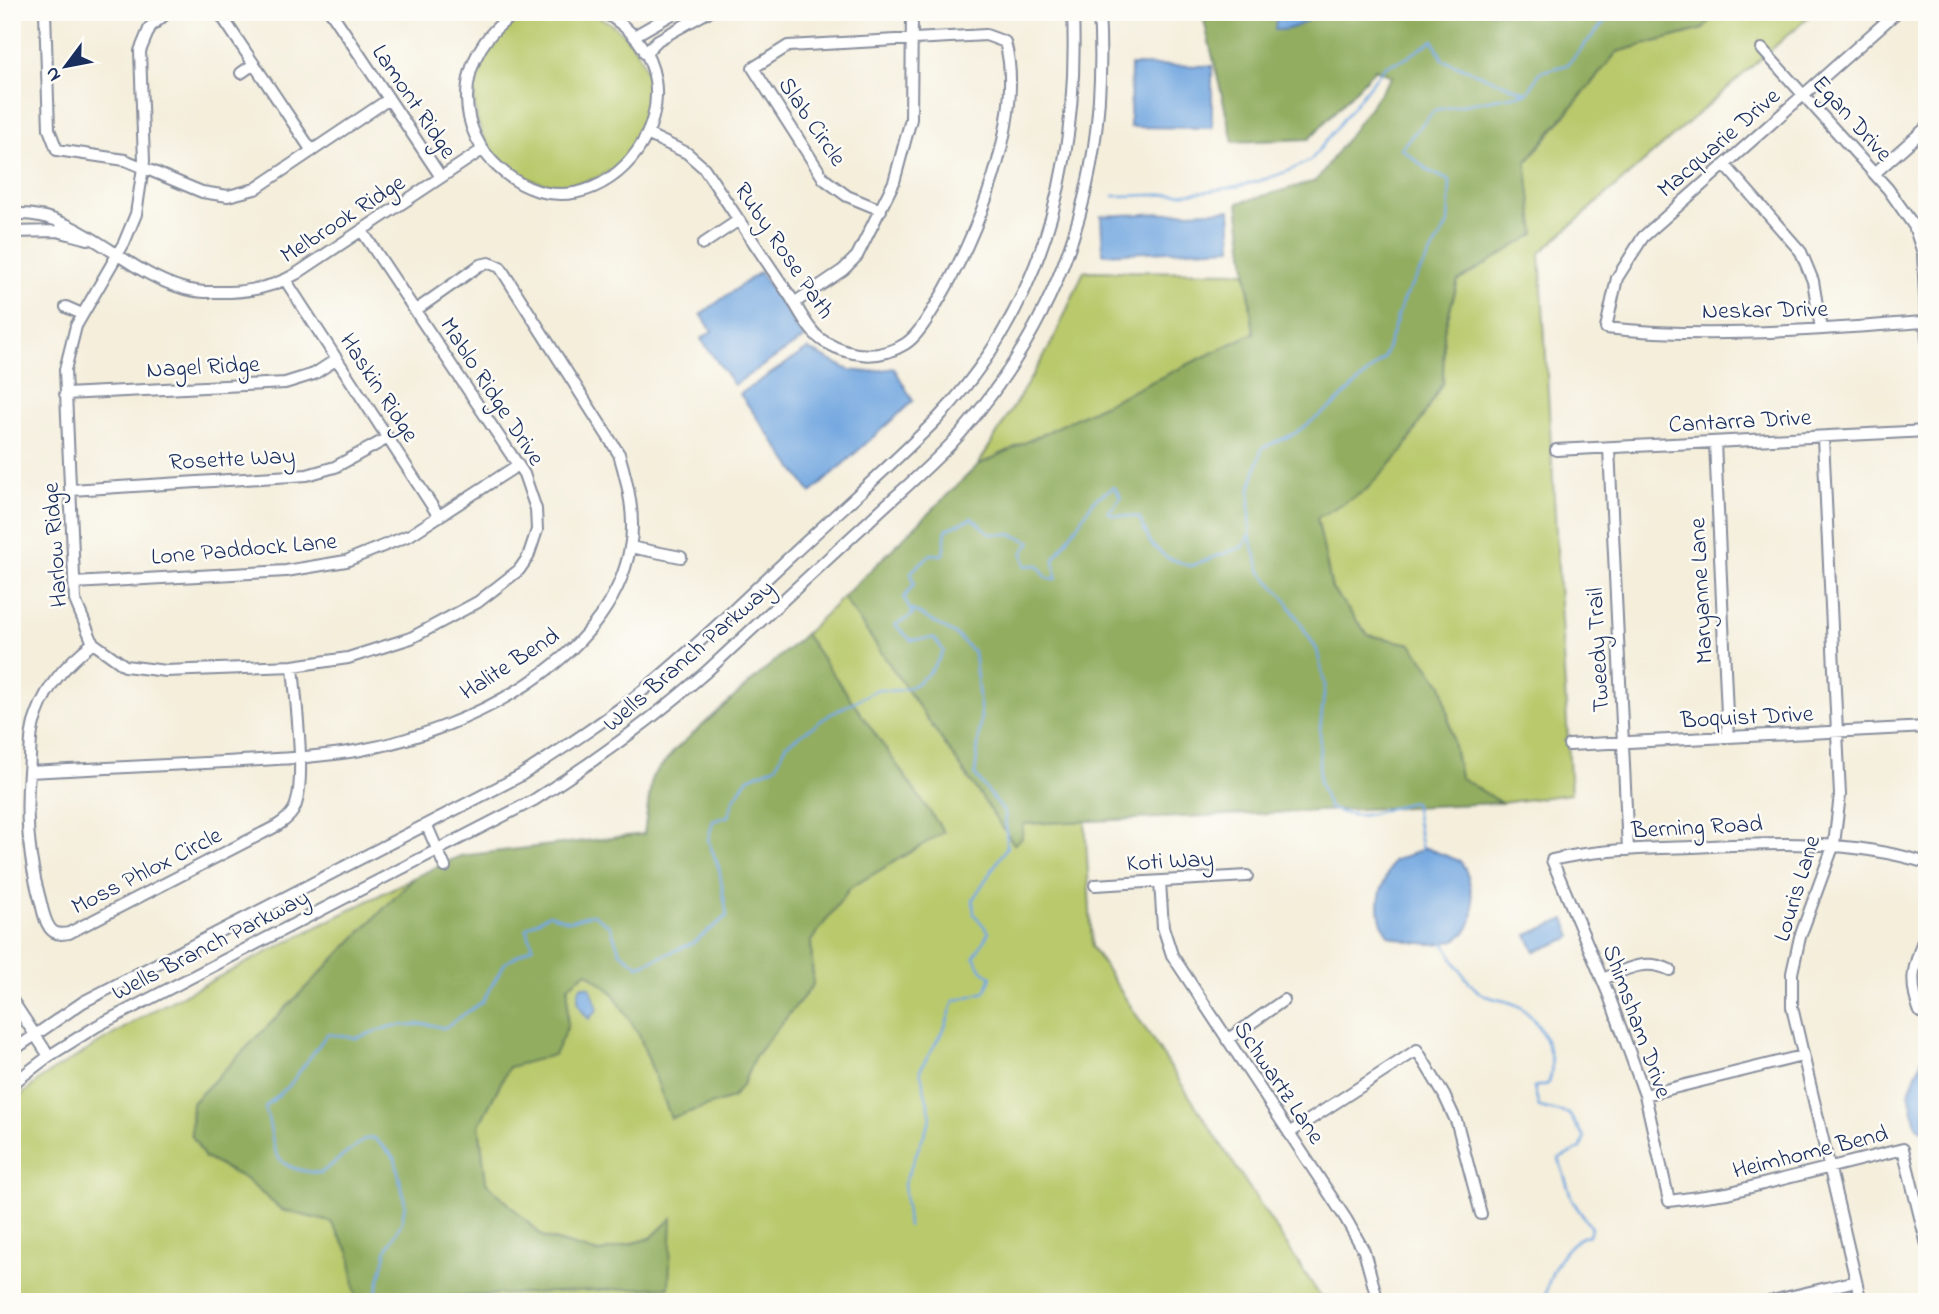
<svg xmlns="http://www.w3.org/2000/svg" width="1939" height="1314" font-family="'Indie Flower',sans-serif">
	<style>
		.green { fill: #b9c96c; stroke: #6a7c65; stroke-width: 2 }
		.forest { fill: #92ad60; stroke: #566e5f; stroke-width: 2 }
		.water { fill: #74a8e0; stroke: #486c9f; stroke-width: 2 }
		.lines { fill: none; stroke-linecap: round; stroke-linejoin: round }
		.stream { stroke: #74a8e0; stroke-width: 2.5 }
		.minor-casing { stroke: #888e9c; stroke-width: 14 }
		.minor { stroke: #fff; stroke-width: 10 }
		.labels { text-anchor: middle; stroke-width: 5; stroke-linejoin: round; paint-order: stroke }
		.street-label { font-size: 24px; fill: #1b2f5e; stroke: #fdfcf7 }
	</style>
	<rect width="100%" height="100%" fill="#fdfcf7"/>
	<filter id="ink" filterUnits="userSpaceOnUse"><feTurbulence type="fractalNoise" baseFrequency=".0143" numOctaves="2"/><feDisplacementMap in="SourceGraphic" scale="14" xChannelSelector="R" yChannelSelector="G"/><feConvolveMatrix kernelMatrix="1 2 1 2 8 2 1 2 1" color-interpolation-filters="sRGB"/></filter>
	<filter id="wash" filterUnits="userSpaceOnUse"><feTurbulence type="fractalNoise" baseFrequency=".00686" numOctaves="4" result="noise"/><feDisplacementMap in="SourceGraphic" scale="28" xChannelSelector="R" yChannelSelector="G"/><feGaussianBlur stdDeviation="1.57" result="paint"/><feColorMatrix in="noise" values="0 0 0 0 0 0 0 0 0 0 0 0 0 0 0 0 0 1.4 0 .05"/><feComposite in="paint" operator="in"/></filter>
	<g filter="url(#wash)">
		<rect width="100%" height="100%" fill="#f4eedb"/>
		<!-- green -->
		<path class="green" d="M474 97a88 88 0 1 1 176 0a88 88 0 1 1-176 0Z
			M1718,12H1814L1540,253L1571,794L1501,803L1460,777L1442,685L1411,644L1368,635L1332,589L1317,518L1365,491L1403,451L1443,382L1444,331L1458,281L1534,234L1526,163L1617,52L1702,29Z
			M1084,271L1246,272L1254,333L978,465L1052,343Z
			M843,597L1014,844L1022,824L1085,820L1092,947L1324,1302H12V1103L43,1077L154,1010L415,877L192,1103L191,1134L205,1157L244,1178L282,1210L331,1222L350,1253L668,1287L671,1219L651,1238L598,1253L543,1237L486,1182L479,1125L509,1067L554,1054L567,1028L568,985L587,972L613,993L639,1035L671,1118L732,1098L743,1084L755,1056L813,985L811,941L850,888L942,833L805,634Z"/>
		<!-- forest -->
		<path class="forest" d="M1202,12H1718L1703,29L1617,52L1526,162L1535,234L1458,281L1444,331L1443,382L1403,451L1365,491L1317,518L1332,589L1368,635L1411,644L1442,685L1460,777L1501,803L1023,824L1022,838L1014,844L843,597L978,465L1254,333L1238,203L1316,181L1392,76L1375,69L1309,139L1233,142Z
			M805,634L944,832L850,888L811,941L813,985L755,1056L743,1084L732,1098L671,1118L639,1035L613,993L587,972L568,986L567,1028L554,1055L509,1067L479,1125L486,1182L543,1237L598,1253L651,1238L672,1218L669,1287L356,1301L350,1253L331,1222L282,1210L244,1178L205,1158L191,1134L192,1103L415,877L460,856L644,834L652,777L676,749Z"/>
		<!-- water -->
		<path class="water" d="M1277,12H1315C1307,24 1289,31 1275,30Z
			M1131,65L1212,66V128L1130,127Z
			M1230,210L1232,248L1103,254L1101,216Z
			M760,272L804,338L734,385L701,339L712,331L701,314Z
			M808,349L849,370L868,372L894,368L913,401L811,493L740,394Z
			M1426,848L1460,861C1468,871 1470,884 1472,897C1481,953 1425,949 1388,935C1371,910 1381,886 1393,861Z
			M1565,919L1572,937L1535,952L1527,935Z
			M581,986L590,987L598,1009L589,1019C580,1010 574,999 581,986Z
			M1924,1054H1927L1924,1132L1916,1126L1909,1092Z"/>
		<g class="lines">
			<!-- stream -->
			<path class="stream" d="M1114,196C1180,195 1252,193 1311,160L1385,66L1405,59L1433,40L1443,60L1527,93
				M1250,537L1261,572L1284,597L1317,650L1325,685L1320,730L1319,781L1329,808C1370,825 1376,808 1414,802L1422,851
				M1444,942C1453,960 1464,979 1479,992C1491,1001 1509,999 1520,1007C1542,1022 1559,1060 1548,1084L1534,1087L1539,1107L1569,1114L1584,1138L1581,1148L1559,1159L1572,1200L1591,1228L1589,1235C1563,1241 1547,1277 1545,1302
				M908,1226L904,1184L931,1117L920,1070L945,1027L954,1001L985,992L991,977L982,970L974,957L989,932L974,914L973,899L1007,847L1005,813L975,775L981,716L974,652L956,635L911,609
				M374,1302L387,1249L402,1222L405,1203L395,1158L374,1138L365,1139L321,1173C265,1169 278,1149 265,1107L289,1086L327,1034L356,1038L392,1026L427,1024L444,1028L482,1002L505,963L533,946L526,928L549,914L569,921L593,914L610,926L620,952L639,966L693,943L727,916L719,868L708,840L713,821L728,816L734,799L747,779L776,766L787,744L831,714L878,689C910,697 929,677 944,651L934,638L911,640L895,625L913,615L904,598L914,584L911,572L931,554L943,555L946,530L972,518L991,534H1010L1031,542L1023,552L1025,566L1038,565L1047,578L1056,579L1054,559L1095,499L1114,487L1121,498L1108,512L1113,515L1139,517L1151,544L1166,557L1190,566L1242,547L1250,536V489L1262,448L1294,434L1334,405L1384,358L1403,300L1448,224L1450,181L1429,171L1401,148L1435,110L1528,93L1540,72L1567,65L1613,12"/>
		</g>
	</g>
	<g filter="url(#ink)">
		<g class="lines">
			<defs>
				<path id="minor" d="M45,12L49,129L57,150L125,160L202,192L228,196L255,189L389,99
					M168,12L150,27L140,51L144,161L136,214L124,243L76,326L65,370L75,600L93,643L125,666L166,671L293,666L348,658L411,638L478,602L519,570L528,557L537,530L536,509L524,474L362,231
					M219,12L312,151
					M331,12L441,177
					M519,12C487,29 467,62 467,98C467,125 479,150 499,168C600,260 731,84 603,12
					M1897,12L1643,237L1617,278L1606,328C1711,340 1820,329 1925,322
					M634,36L676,12
					M1762,49L1888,189L1914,226L1923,253L1927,341
					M645,53L658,40L708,12
					M241,73L254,64
					M649,135L687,153L704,168C733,211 761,254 790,296C799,310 810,334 825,342C851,357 879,360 905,344C918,336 929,316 937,303C976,239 1026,116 1005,42L986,35L788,46L753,68L824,179L847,196L881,210
					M1725,165L1801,252L1813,281L1821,329
					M1875,173L1927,127
					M12,214C80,210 120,270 182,288C197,293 213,292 230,292C253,291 276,286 296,274L482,150
					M12,232L57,231L88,239
					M703,244L739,220
					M286,281L438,515
					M794,303L843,270L857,256L894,182L911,119L912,12
					M66,307L82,314
					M65,394L285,383L314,374L337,359
					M1823,438L1840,795L1834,844L1800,937L1792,973V1007L1861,1302
					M1715,442L1728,737
					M1609,448L1628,850
					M1556,450L1927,431
					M71,490L307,475L335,467L388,438
					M630,547L681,557
					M74,583L286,571L346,561L410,535L518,465
					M93,643C68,663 48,683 37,714C29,733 31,752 29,772C25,818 28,859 41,903C43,912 46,927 54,932C59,935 64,934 69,933L263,833C273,828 286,822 293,811C308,787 295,697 293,666
					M1569,745L1927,727
					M29,772C94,769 159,765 225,762C270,759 316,758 361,750C464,731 609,662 630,548C636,518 628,484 619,454L500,267L489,263L480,265L416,310
					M427,826L445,867
					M1927,863C1848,839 1772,843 1691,847C1644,849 1598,849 1552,860L1608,993L1645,1095L1669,1201L1727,1193L1903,1149L1927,1245
					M1160,882L1163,927L1172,955L1346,1219L1364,1251L1378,1302
					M1095,885L1247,876
					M1603,979C1627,969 1645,958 1670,970
					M12,1000L49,1056
					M1920,1012C1907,978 1915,963 1927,930
					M1227,1040L1284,1000
					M12,1051L83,1002L520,776C563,748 606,721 646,688C697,647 743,600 791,556C840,510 891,466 938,418C1044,306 1079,162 1073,12
					M12,1084L49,1056L97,1026L534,800C595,761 652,720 706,672C760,622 814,571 869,521C899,492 933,465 961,433C1066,311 1109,172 1099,12
					M1645,1095L1802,1056
					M1289,1133L1417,1050L1444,1095L1457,1123L1481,1214
					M1768,1302L1856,1281"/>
			</defs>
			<!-- minor casing -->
			<use href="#minor" class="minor-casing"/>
			<!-- minor -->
			<use href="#minor" class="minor"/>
		</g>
	</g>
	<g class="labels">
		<!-- street labels -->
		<g class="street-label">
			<text transform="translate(415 101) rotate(56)" y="8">Lamont Ridge</text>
			<text transform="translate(1853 118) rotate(48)" y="8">Egan Drive</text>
			<text transform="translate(813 121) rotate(56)" y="8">Slab Circle</text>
			<text transform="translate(1718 142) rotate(-41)" y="8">Macquarie Drive</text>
			<text transform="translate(342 218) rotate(-33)" y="8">Melbrook Ridge</text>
			<text transform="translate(785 250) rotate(56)" y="8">Ruby Rose Path</text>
			<text transform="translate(1765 309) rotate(-1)" y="8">Neskar Drive</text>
			<text transform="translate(203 366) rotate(-3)" y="8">Nagel Ridge</text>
			<text transform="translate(380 387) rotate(57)" y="8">Haskin Ridge</text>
			<text transform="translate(493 391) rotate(57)" y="8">Mablo Ridge Drive</text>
			<text transform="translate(1740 420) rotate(-3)" y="8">Cantarra Drive</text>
			<text transform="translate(232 458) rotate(-3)" y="8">Rosette Way</text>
			<text transform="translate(54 545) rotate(-94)" y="8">Harlow Ridge</text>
			<text transform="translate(244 548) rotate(-5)" y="8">Lone Paddock Lane</text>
			<text transform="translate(1700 591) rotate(-93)" y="8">Maryanne Lane</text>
			<text transform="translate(1597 650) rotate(-93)" y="8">Tweedy Trail</text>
			<text transform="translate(688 655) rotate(-41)" y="8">Wells Branch Parkway</text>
			<text transform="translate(509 663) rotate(-33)" y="8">Halite Bend</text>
			<text transform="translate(1747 716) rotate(-3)" y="8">Boquist Drive</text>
			<text transform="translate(1697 826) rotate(-3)" y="8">Berning Road</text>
			<text transform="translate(1170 860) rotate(-3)" y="8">Koti Way</text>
			<text transform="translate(146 870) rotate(-27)" y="8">Moss Phlox Circle</text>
			<text transform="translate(1796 888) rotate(-73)" y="8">Louris Lane</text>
			<text transform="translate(210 944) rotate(-27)" y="8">Wells Branch Parkway</text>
			<text transform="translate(1638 1021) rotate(70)" y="8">Shimsham Drive</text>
			<text transform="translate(1280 1082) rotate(56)" y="8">Schwartz Lane</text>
			<text transform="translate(1810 1151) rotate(-14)" y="8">Heimhome Bend</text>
		</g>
	</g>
	<!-- margin -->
	<rect width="1939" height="1314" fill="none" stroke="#fdfcf7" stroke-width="42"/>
	<!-- north arrow -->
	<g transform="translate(66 66) rotate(238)" stroke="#fdfcf7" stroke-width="5" paint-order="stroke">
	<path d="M0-5L12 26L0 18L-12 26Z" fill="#1b2f5e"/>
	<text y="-10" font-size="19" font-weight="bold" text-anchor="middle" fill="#1b2f5e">N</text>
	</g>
</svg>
